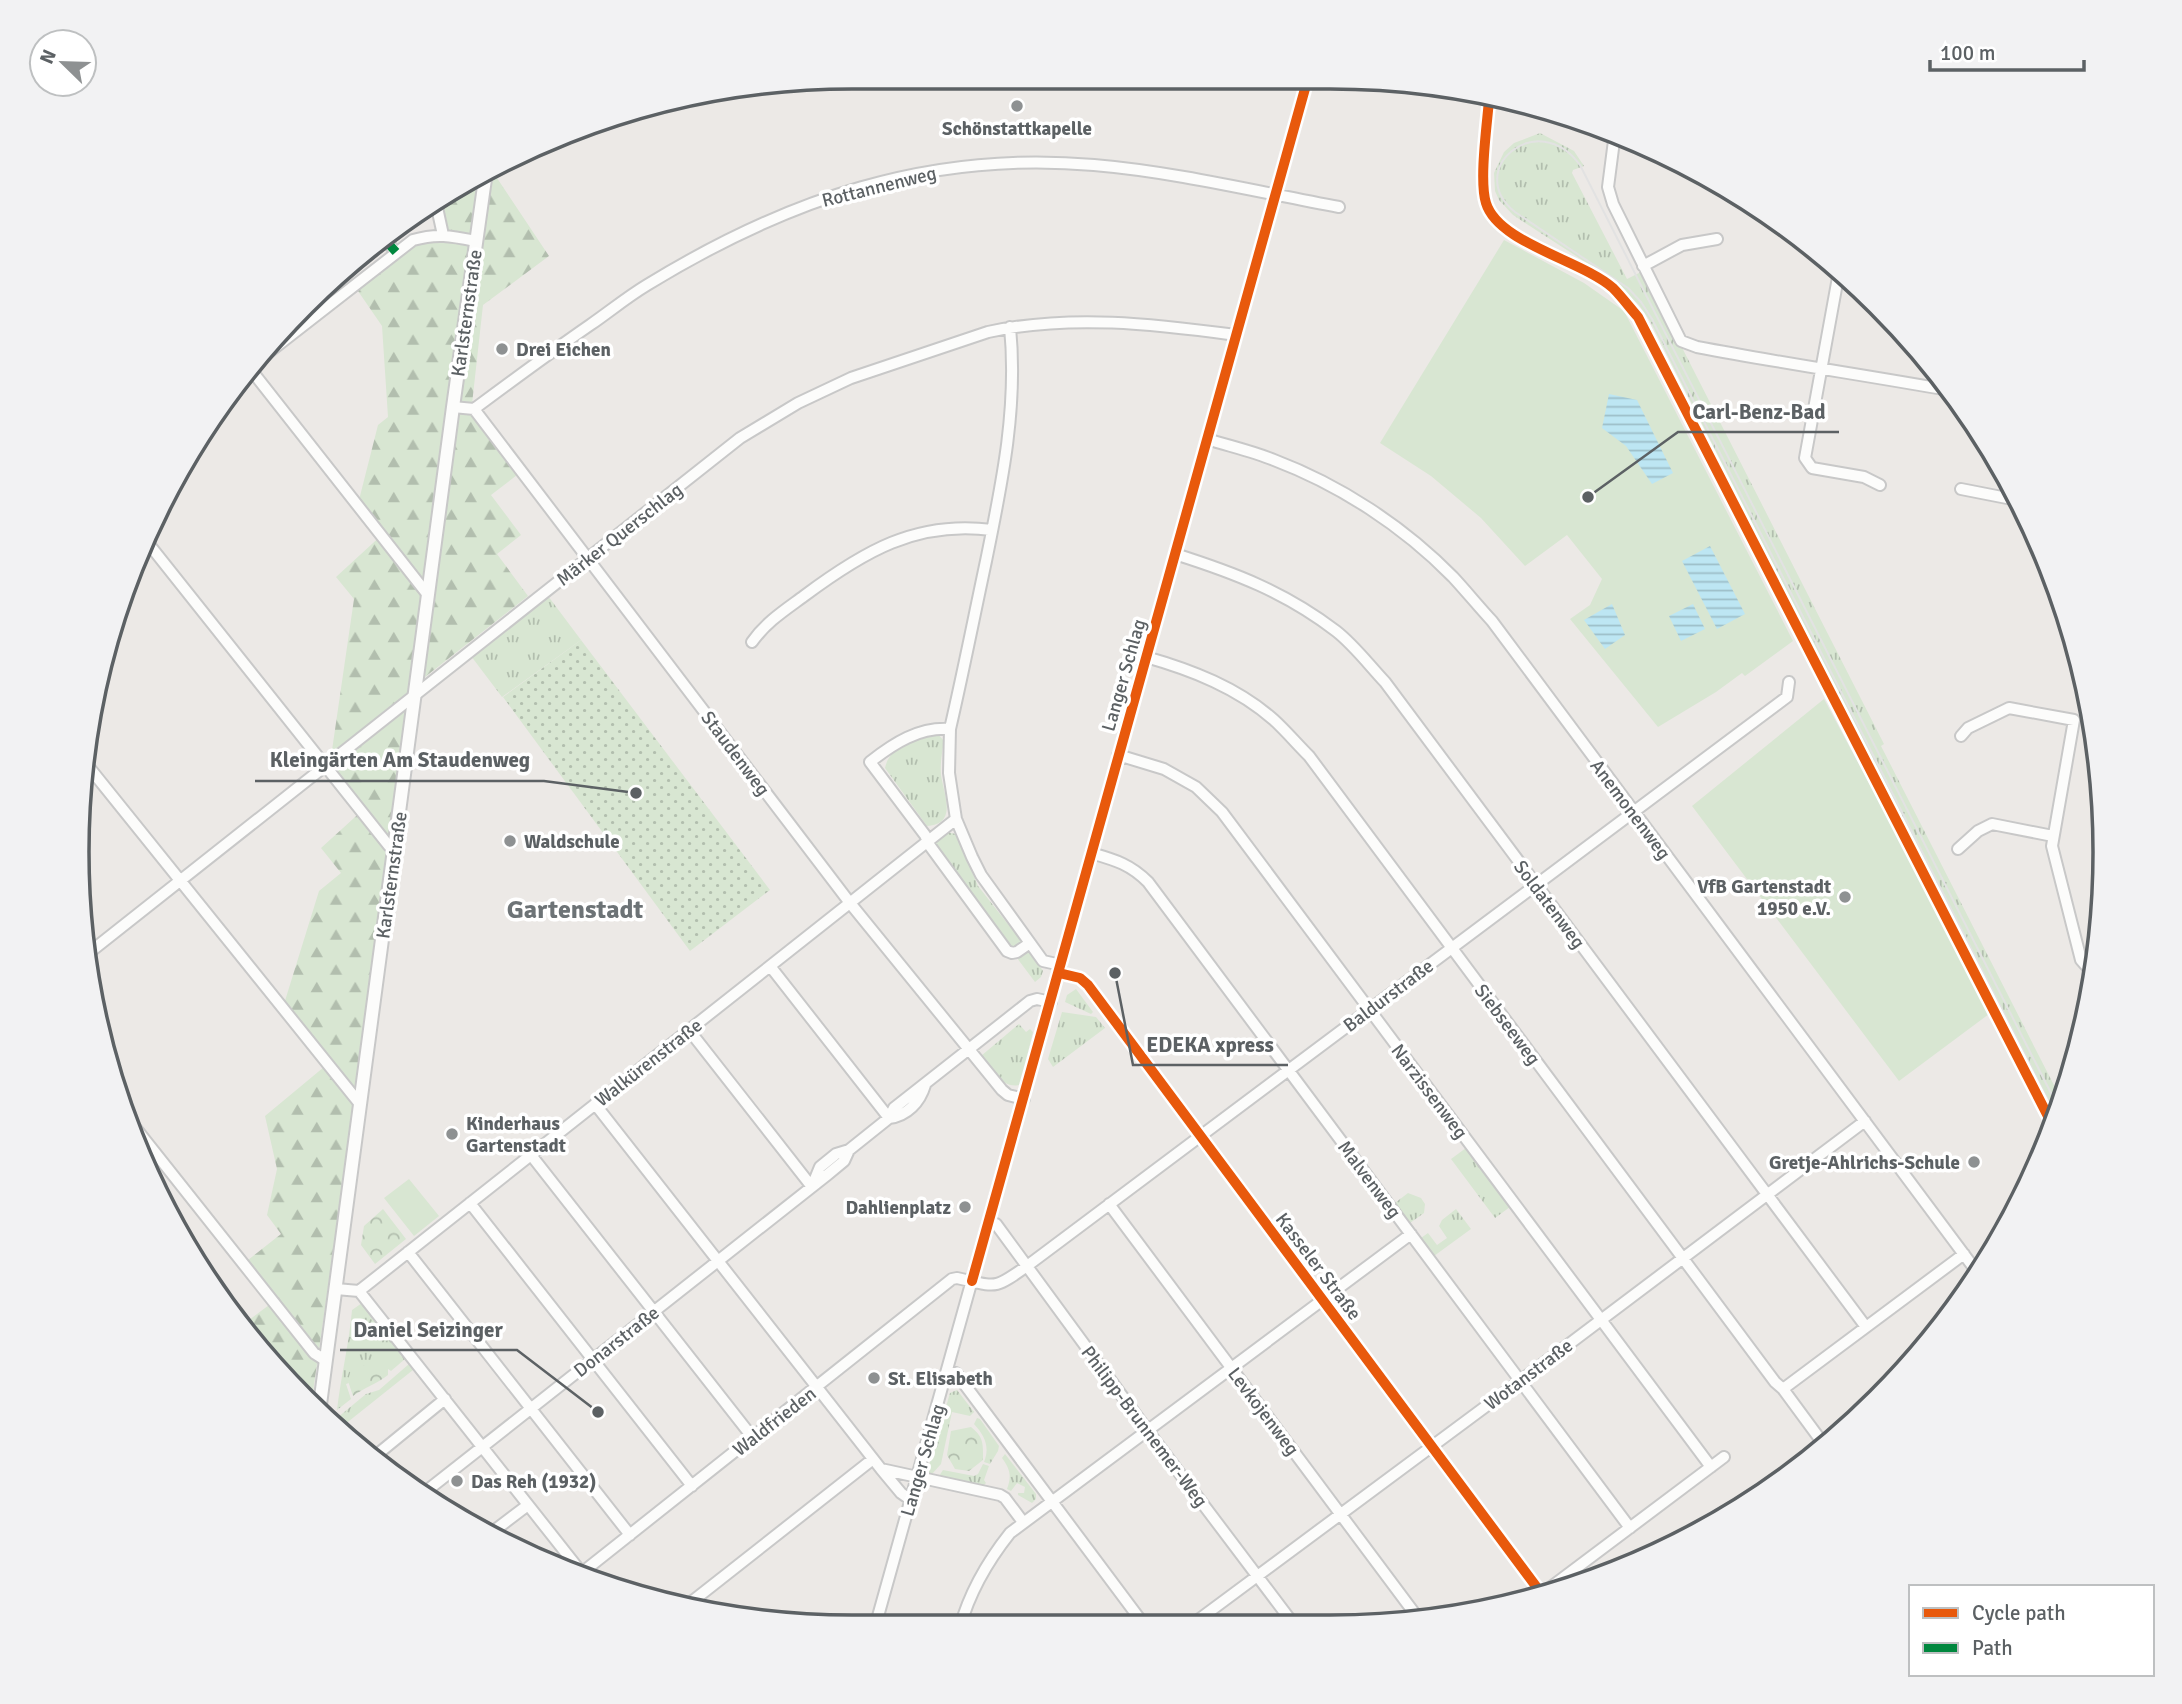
<svg xmlns="http://www.w3.org/2000/svg" width="2182" height="1704" font-family="Signika,sans-serif">
	<style>
		.grass { fill: url(#grass-tufts) }
		.forest { fill: url(#forest-firs) }
		.park { fill: url(#park-crowns) }
		.garden { fill: url(#garden-dots) }
		.pitch { fill: #d8e6d2 }
		.water { fill: url(#water-rules) }
		.lines { fill: none; stroke-linecap: round; stroke-linejoin: round }
		.minor-casing { stroke: #c8c8c8; stroke-width: 14 }
		.tertiary-casing { stroke: #c8c8c8; stroke-width: 16 }
		.minor { stroke: #fcfcfb; stroke-width: 10 }
		.tertiary { stroke: #fcfcfb; stroke-width: 12 }
		.tram { stroke: #e2e2e2; stroke-width: 2 }
		.quiet { stroke: #00873e; stroke-width: 9; stroke-dasharray: 18 9; stroke-linecap: butt }
		.cycleway-casing { stroke: #fff; stroke-width: 15 }
		.cycleway { stroke: #e8590c; stroke-width: 10 }
		.poi-dot { fill: #8e9192; stroke: #fff; stroke-width: 2.5 }
		.labels { text-anchor: middle; stroke-width: 7; stroke-linejoin: round; paint-order: stroke }
		.poi-label { font-size: 19px; font-weight: bold; fill: #5c6164; stroke: #fff; text-anchor: start }
		.street-label { font-size: 19px; fill: #5c6164; stroke: #fff }
		.district-label { font-size: 26px; font-weight: bold; fill: #6d7376; stroke: #fff }
		.rim { fill: none; stroke: #5c6164; stroke-width: 3.5 }
		.leader { fill: none; stroke: #5c6164; stroke-width: 2.5 }
		.callout-dot { fill: #5c6164; stroke: #fff; stroke-width: 2.5 }
		.callout-label { font-size: 21px; text-anchor: middle; font-weight: bold; fill: #5c6164; stroke: #fff; stroke-width: 7; stroke-linejoin: round; paint-order: stroke }
	</style>
	<defs>
		<pattern id="grass-tufts" width="24" height="20" patternUnits="userSpaceOnUse" patternTransform="scale(1.75)"><rect width="24" height="20" fill="#d8e6d2"/><path d="M3 7l-1-3M5 7V3M7 7l1-3M15 17l-1-3M17 17v-4M19 17l1-3" fill="none" stroke="#b2beae"/></pattern>
		<pattern id="forest-firs" width="22" height="20" patternUnits="userSpaceOnUse" patternTransform="scale(1.75)"><rect width="22" height="20" fill="#d8e6d2"/><path d="M5 1l3.5 6h-7zM16 11l3.5 6h-7z" fill="#b2beae"/></pattern>
		<pattern id="park-crowns" width="20" height="18" patternUnits="userSpaceOnUse" patternTransform="scale(1.75)"><rect width="20" height="18" fill="#d8e6d2"/><path d="M2 6a3 3 0 1 1 6 0M12 15a3 3 0 1 1 6 0" fill="none" stroke="#b2beae"/></pattern>
		<pattern id="garden-dots" width="8" height="8" patternUnits="userSpaceOnUse" patternTransform="scale(1.75)"><rect width="8" height="8" fill="#d8e6d2"/><path d="M2 2h.1M6 6h.1" fill="none" stroke="#b2beae" stroke-width="1.8" stroke-linecap="round"/></pattern>
		<pattern id="water-rules" width="6" height="5" patternUnits="userSpaceOnUse" patternTransform="scale(1.75)"><rect width="6" height="5" fill="#bde6f3"/><path d="M0 2.5h6" fill="none" stroke="#9dbec8"/></pattern>
	</defs>
	<rect width="100%" height="100%" fill="#ece9e6"/>
	<!-- grass -->
	<path class="grass" d="M1540,133L1574,151L1584,166L1573,170L1572,173L1627,279L1643,271L1884,744L1881,746L2061,1099L2054,1119L1650,321L1639,305L1613,280L1513,215L1499,200L1495,191L1494,173L1504,152L1514,143Z
		M548,596L581,640L502,697L471,656Z
		M932,733H937L944,741C942,752 940,764 941,775C944,795 958,824 927,826L885,768C889,747 914,740 932,733Z
		M946,832L956,834L978,886L1022,942L1017,947L1008,946L934,843V841Z
		M1028,949L1043,971L1041,977L1035,982L1017,958Z
		M1076,989L1093,1012L1091,1014L1065,1002L1067,995Z
		M1062,1012L1096,1017L1105,1028L1053,1067L1048,1059Z
		M1019,1024L1026,1032L1030,1029L1033,1032L1020,1085C1001,1089 992,1069 981,1056Z
		M1466,1148L1510,1207L1495,1218L1451,1159Z
		M1408,1193L1421,1198L1425,1204L1424,1213L1410,1223L1395,1203Z
		M1456,1209L1471,1229L1434,1256L1421,1238L1428,1233L1437,1245L1447,1238L1439,1226L1442,1220Z
		M362,1303L405,1359L391,1371L388,1369L348,1381L349,1383L346,1384L351,1399L337,1410C341,1376 349,1344 352,1310Z
		M409,1364L413,1370L339,1429L336,1426L337,1418L366,1394L379,1390Z
		M957,1390L974,1412L970,1416L952,1412L941,1464L932,1474L927,1472L950,1393Z
		M977,1418L980,1419L999,1446L998,1451L990,1464L984,1462C990,1447 985,1436 974,1424Z
		M1005,1454L1036,1494V1499L1032,1503L1018,1495V1493H1024L1025,1487L1017,1483L1011,1491L1007,1489C1012,1476 1010,1469 1002,1458Z
		M983,1464L989,1466L984,1480L986,1483L983,1486L939,1476L943,1470L974,1476L978,1474Z"/>
	<!-- forest -->
	<path class="forest" d="M498,167L493,172L549,256L483,305L471,413L517,475L491,495L521,535L497,554L528,596L411,688L398,796L311,1406L304,1400L245,1323L277,1299L248,1260L281,1234L267,1215L277,1169L265,1116L330,1062L284,1004L319,891L341,873L321,848L365,808L330,764L354,599L336,577L385,532L359,500L378,425L388,417L382,326L358,291L439,225L427,209L464,181Z"/>
	<!-- park -->
	<path class="park" d="M383,1209L406,1239L375,1264L361,1245L364,1226Z
		M358,1365L388,1369V1375C377,1384 365,1387 353,1396L348,1381L351,1369Z
		M971,1427C984,1437 983,1444 983,1460L969,1471L955,1469L947,1455L951,1431Z"/>
	<!-- garden -->
	<path class="garden" d="M581,640L770,890L690,951L503,697Z"/>
	<!-- pitch -->
	<path class="pitch" d="M1504,240L1584,283L1624,311L1793,641L1745,676L1742,673L1716,692L1658,727L1570,619L1590,605L1602,579L1567,535L1525,566L1481,518L1431,476L1380,443Z
		M1824,699L1979,989L1989,1014L1899,1081L1692,806Z
		M409,1179L439,1216L414,1236L384,1198Z"/>
	<!-- water -->
	<path class="water" d="M1609,394L1637,400L1673,473L1652,484L1626,446L1602,428Z
		M1710,546L1745,614L1717,629L1682,561Z
		M1612,604L1625,635L1605,649L1584,620Z
		M1693,604L1705,629L1681,641L1669,616Z"/>
	<g class="lines">
		<defs>
			<path id="minor" d="M1615,133L1608,187L1613,204L1681,341L1697,347C1781,363 1864,375 1948,390
				M436,203L443,235
				M386,241L396,252
				M1643,266L1682,245L1717,239
				M1839,272L1805,458L1812,468L1864,477L1880,485
				M1010,327C1018,407 1002,483 986,561C974,617 963,673 950,729L949,773L956,819L972,857L981,875L1043,961L1061,965
				M264,356L413,240C437,233 451,236 476,241
				M252,371L428,595
				M453,407L474,409L850,903L1002,1090L1008,1095L1024,1099
				M474,409C513,380 551,352 590,325C609,312 627,297 647,285C786,200 928,150 1094,165C1176,172 1258,192 1339,207
				M1207,439C1229,446 1252,451 1274,460C1340,485 1403,526 1453,577C1466,591 1479,607 1492,621L1977,1272
				M1961,489L2017,500
				M148,543L389,846L395,850
				M1175,554C1235,573 1285,592 1336,631C1354,645 1369,665 1385,682L1866,1327
				M752,642C766,622 785,610 804,596C863,552 916,520 992,530
				M1146,657C1192,670 1238,688 1274,720C1286,731 1297,744 1309,756L1775,1382L1783,1389L1825,1446
				M950,729C919,727 894,743 870,762L925,835L930,846L1007,951L1012,953L1017,952L1030,943
				M1961,736L1968,728L2009,708L2074,720L2052,846L2081,960L2088,968L2092,969
				M1118,755L1164,769L1196,787L1222,812L1711,1467
				M88,766L360,1104
				M1958,849L1978,831L1992,824L2053,836
				M1091,853C1115,860 1130,864 1148,882L1630,1528
				M90,952L740,438L798,403L851,378L988,332C1070,314 1154,324 1236,335
				M770,966L889,1118
				M1059,973L1080,978L1088,985L1541,1593
				M689,1030L812,1187
				M595,1104L881,1469L901,1493L911,1500
				M889,1118C907,1116 920,1102 925,1085
				M134,1126L314,1353L325,1360
				M531,1155L753,1438
				M813,1184L820,1167L836,1154L849,1150L889,1118L894,1108L1030,1001L1037,999L1051,1002
				M470,1203L692,1486
				M1109,1204L1418,1618
				M996,1224L1147,1430L1295,1626
				M408,1252L630,1535
				M336,1289L359,1291L956,819
				M359,1291L585,1577
				M947,1371L956,1373L1145,1626
				M1783,1389L1964,1254
				M374,1457L445,1399
				M881,1469L1000,1495L1005,1498L1023,1522
				M420,1496L827,1175L844,1161L849,1150
				M491,1533L528,1505
				M579,1575L952,1279L957,1278C998,1287 993,1290 1027,1266L1787,697L1789,682
				M1543,1593L1724,1457
				M685,1607L873,1459
				M1190,1626L1520,1381L1865,1121
				M875,1627L1308,78
				M960,1627C970,1591 987,1562 1010,1533L1411,1234"/>
			<path id="tertiary" d="M319,1412L453,407L486,172"/>
		</defs>
		<!-- minor casing -->
		<use href="#minor" class="minor-casing"/>
		<!-- tertiary casing -->
		<use href="#tertiary" class="tertiary-casing"/>
		<!-- minor -->
		<use href="#minor" class="minor"/>
		<!-- tertiary -->
		<use href="#tertiary" class="tertiary"/>
		<!-- tram -->
		<path class="tram" d="M2055,1114L1652,319L1641,302L1628,288L1515,212C1463,171 1537,106 1580,165L2058,1107"/>
		<!-- quiet -->
		<path class="quiet" d="M386,241L396,252"/>
		<defs>
			<path id="cycleway" d="M1489,100C1487,125 1479,181 1486,203C1498,243 1581,260 1613,288C1622,297 1630,308 1638,317L2052,1124
				M1059,973L1080,978L1088,985L1541,1593
				M972,1281L1308,78"/>
		</defs>
		<!-- cycleway casing -->
		<use href="#cycleway" class="cycleway-casing"/>
		<!-- cycleway -->
		<use href="#cycleway" class="cycleway"/>
	</g>
	<!-- markers -->
	<g class="poi-dot">
		<circle cx="1017" cy="106" r="7"/>
		<circle cx="502" cy="349" r="7"/>
		<circle cx="510" cy="841" r="7"/>
		<circle cx="1845" cy="897" r="7"/>
		<circle cx="452" cy="1134" r="7"/>
		<circle cx="1974" cy="1162" r="7"/>
		<circle cx="965" cy="1207" r="7"/>
		<circle cx="874" cy="1378" r="7"/>
		<circle cx="457" cy="1481" r="7"/>
	</g>
	<g class="labels">
		<!-- poi labels -->
		<g class="poi-label">
			<text x="1017" y="135" text-anchor="middle">Schönstattkapelle</text>
			<text x="516" y="356">Drei Eichen</text>
			<text x="524" y="848">Waldschule</text>
			<text x="1831" y="893" text-anchor="end">VfB Gartenstadt<tspan x="1831" dy="22">1950 e.V.</tspan></text>
			<text x="466" y="1130">Kinderhaus<tspan x="466" dy="22">Gartenstadt</tspan></text>
			<text x="1960" y="1169" text-anchor="end">Gretje-Ahlrichs-Schule</text>
			<text x="951" y="1214" text-anchor="end">Dahlienplatz</text>
			<text x="888" y="1385">St. Elisabeth</text>
			<text x="471" y="1488">Das Reh (1932)</text>
		</g>
		<!-- street labels -->
		<g class="street-label">
			<text transform="translate(879 186) rotate(-14)" y="7">Rottannenweg</text>
			<text transform="translate(466 313) rotate(-82)" y="7">Karlsternstraße</text>
			<text transform="translate(619 534) rotate(-38)" y="7">Märker Querschlag</text>
			<text transform="translate(1123 675) rotate(-74)" y="7">Langer Schlag</text>
			<text transform="translate(736 753) rotate(53)" y="7">Staudenweg</text>
			<text transform="translate(1631 809) rotate(53)" y="7">Anemonenweg</text>
			<text transform="translate(391 875) rotate(-82)" y="7">Karlsternstraße</text>
			<text transform="translate(1550 904) rotate(53)" y="7">Soldatenweg</text>
			<text transform="translate(1388 995) rotate(-37)" y="7">Baldurstraße</text>
			<text transform="translate(1508 1024) rotate(53)" y="7">Siebseeweg</text>
			<text transform="translate(648 1062) rotate(-38)" y="7">Walkürenstraße</text>
			<text transform="translate(1430 1091) rotate(53)" y="7">Narzissenweg</text>
			<text transform="translate(1370 1179) rotate(53)" y="7">Malvenweg</text>
			<text transform="translate(1319 1266) rotate(53)" y="7">Kasseler Straße</text>
			<text transform="translate(616 1341) rotate(-38)" y="7">Donarstraße</text>
			<text transform="translate(1528 1374) rotate(-37)" y="7">Wotanstraße</text>
			<text transform="translate(1264 1411) rotate(53)" y="7">Levkojenweg</text>
			<text transform="translate(774 1421) rotate(-38)" y="7">Waldfrieden</text>
			<text transform="translate(1145 1426) rotate(53)" y="7">Philipp-Brunnemer-Weg</text>
			<text transform="translate(922 1460) rotate(-74)" y="7">Langer Schlag</text>
		</g>
		<!-- district labels -->
		<g class="district-label">
			<text x="575" y="918">Gartenstadt</text>
		</g>
	</g>
	<!-- crop -->
	<path d="M0 0H2182V1704H0ZM852 89H1330A763 763 0 0 1 2093 852V852A763 763 0 0 1 1330 1615H852A763 763 0 0 1 89 852V852A763 763 0 0 1 852 89Z" fill="#f2f2f3" fill-rule="evenodd"/>
	<path class="rim" d="M852 89H1330A763 763 0 0 1 2093 852V852A763 763 0 0 1 1330 1615H852A763 763 0 0 1 89 852V852A763 763 0 0 1 852 89Z"/>
	<!-- callouts -->
	<path class="leader" d="M1588 497L1678 432H1839M636 793L544 781H255M1115 973L1133 1065H1288M598 1412L517 1350H340"/>
	<g class="callout-dot">
		<circle cx="1588" cy="497" r="7"/>
		<circle cx="636" cy="793" r="7"/>
		<circle cx="1115" cy="973" r="7"/>
		<circle cx="598" cy="1412" r="7"/>
	</g>
	<g class="callout-label">
		<text x="1759" y="419">Carl-Benz-Bad</text>
		<text x="400" y="767">Kleingärten Am Staudenweg</text>
		<text x="1210" y="1052">EDEKA xpress</text>
		<text x="428" y="1337">Daniel Seizinger</text>
	</g>
	<!-- legend -->
	<rect x="1909" y="1585" width="245" height="91" fill="#ffffff" stroke="#bec0c1" stroke-width="2"/>
	<rect x="1923" y="1608" width="35" height="10" fill="#e8590c" stroke="#bec0c1" stroke-width="2"/>
	<text x="1972" y="1620" font-size="21" fill="#5c6164">Cycle path</text>
	<rect x="1923" y="1643" width="35" height="10" fill="#00873e" stroke="#bec0c1" stroke-width="2"/>
	<text x="1972" y="1655" font-size="21" fill="#5c6164">Path</text>
	<!-- north arrow -->
	<g transform="translate(63 63) rotate(293)"><circle r="33" fill="#ffffff" stroke="#bec0c1" stroke-width="2"/>
	<path d="M0-5L12 26L0 18L-12 26Z" fill="#8e9192"/>
	<text y="-10" font-size="19" font-weight="bold" text-anchor="middle" fill="#5c6164">N</text>
	</g>
	<!-- scale -->
	<path d="M1930 60v10h154v-10" fill="none" stroke="#5c6164" stroke-width="3.5"/>
	<text x="1940" y="60" font-size="21" fill="#5c6164" stroke="#ffffff" stroke-width="5" paint-order="stroke">100 m</text>
</svg>
